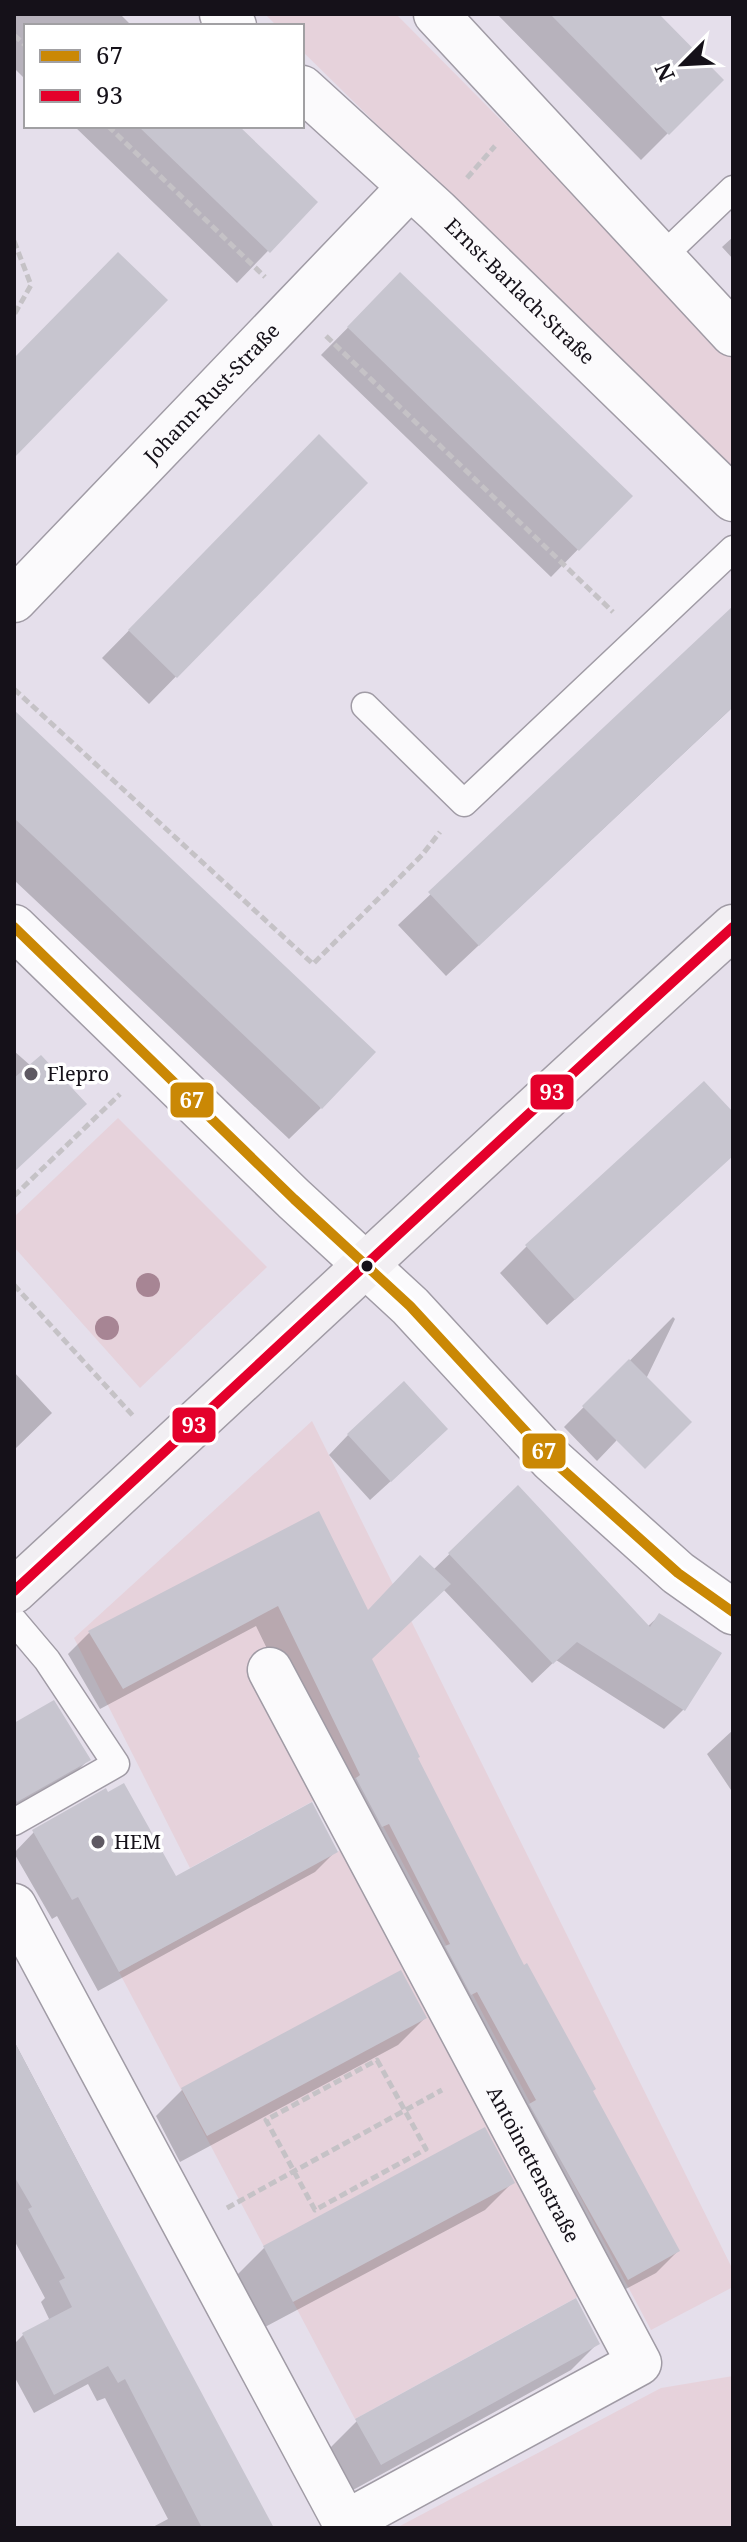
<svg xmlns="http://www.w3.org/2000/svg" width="747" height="2542" font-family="'Noto Serif',serif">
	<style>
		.green { fill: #e6d2db }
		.shadow { fill: #0003 }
		.building { fill: #c7c5cf }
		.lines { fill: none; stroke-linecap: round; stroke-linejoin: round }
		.lane-casing { stroke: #a09ba5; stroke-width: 29 }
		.street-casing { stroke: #a09ba5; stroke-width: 47 }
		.secondary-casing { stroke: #a09ba5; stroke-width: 47 }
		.path { stroke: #c5c2c6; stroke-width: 5; stroke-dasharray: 8 4; stroke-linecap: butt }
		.lane { stroke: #fbfafc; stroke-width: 26 }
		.street { stroke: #fbfafc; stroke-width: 44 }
		.secondary { stroke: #f2eff3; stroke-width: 44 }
		.bus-1-casing { stroke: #fff; stroke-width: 16 }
		.bus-2-casing { stroke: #fff; stroke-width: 16 }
		.bus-1 { stroke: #ca8805; stroke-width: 10 }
		.bus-2 { stroke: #e4002b; stroke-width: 10 }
		.tree { fill: #a78594 }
		.poi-dot { fill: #5e5962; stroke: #fff; stroke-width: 3 }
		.bus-dot { fill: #151119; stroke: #fff; stroke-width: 3 }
		.labels { text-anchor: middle; stroke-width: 7; stroke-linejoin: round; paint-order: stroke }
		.street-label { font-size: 20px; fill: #151119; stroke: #fff }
		.poi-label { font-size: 20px; fill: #151119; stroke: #fff; text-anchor: start }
		.line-badge { stroke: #fff; stroke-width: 3 }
		.badge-label { font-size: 22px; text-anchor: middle; font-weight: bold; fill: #fff }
	</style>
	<rect width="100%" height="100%" fill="#e5dfeb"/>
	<!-- green -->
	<path class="green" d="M265,14H396L733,355V473L302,51V26H277Z
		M118,1118L267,1267L140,1388L14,1247V1217Z
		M312,1421L733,2270V2287L651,2330L357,1777L190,1868L74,1638Z
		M346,1847L583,2294L355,2419L119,1972Z
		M733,2376V2528L398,2527L661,2388Z"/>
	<!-- shadow -->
	<path class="shadow" d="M14,14H120L132,26H26V80L14,68Z
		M497,14H656L721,80L641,160Z
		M74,126H236L315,202L237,283Z
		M733,237V259L722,247Z
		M374,301L630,496L551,577L321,355Z
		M292,464L365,483L149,704L102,658Z
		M733,609V707L446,976L398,925Z
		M14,713L321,1108L289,1139L14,880Z
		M14,1051L31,1066L14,1171Z
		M733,1114V1155L547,1325L500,1273L527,1246Z
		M673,1317L675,1319L616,1441L597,1461L564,1427Z
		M14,1372L52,1413L14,1450Z
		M348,1435L426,1449L370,1500L329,1455Z
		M518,1488L647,1627L660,1615L684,1709L664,1729L556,1660L532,1683L443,1589L370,1659L416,1759L523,1968L678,2251L656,2273L605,2300L339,1797L256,1626L100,1709L68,1654L90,1632L318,1513L367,1613L433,1570Z
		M14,1725L89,1759L79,1769L14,1806Z
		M733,1730V1793L707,1754Z
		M34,1832L175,1878L336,1851L315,1872L98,1991L57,1916L52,1919L14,1853Z
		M425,2018L398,2045L180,2162L156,2116L183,2089Z
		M14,2041L271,2528H151L168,2519L105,2398L97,2401L88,2384L34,2413L14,2376V2344L23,2335L50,2321L41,2302L45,2298L14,2240Z
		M512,2183L485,2210L265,2327L237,2275L264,2248Z
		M598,2343L571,2370L353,2490L330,2448L357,2421Z"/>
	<!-- building -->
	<path class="building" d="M550,14H659L724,80L669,135Z
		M138,126H239L318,202L270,253Z
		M118,252L168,300L14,458V358Z
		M400,272L633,496L579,551L347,327Z
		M319,434L368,483L177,678L128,630Z
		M733,606V707L479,946L428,892Z
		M14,710L376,1052L322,1109L14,818Z
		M41,1055L87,1104L14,1172V1078Z
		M704,1081L733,1112V1156L575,1300L525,1245Z
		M629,1359L692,1422L645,1469L582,1406Z
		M404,1381L448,1429L391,1482L347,1434Z
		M518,1485L650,1627L659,1613L722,1653L685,1711L577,1642L553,1664L448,1553Z
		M319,1511L368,1610L420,1555L451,1584L372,1659L420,1757L418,1758L524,1965L527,1963L596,2089L593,2091L680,2251L628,2280L529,2104L536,2100L477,1992L471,1995L445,1946L450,1944L389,1824L382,1827L356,1778L360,1775L278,1606L123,1689L88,1631Z
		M54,1700L91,1760L17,1802L14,1796V1723Z
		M124,1783L176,1876L312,1802L338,1852L119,1972L78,1897L72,1900L32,1830L106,1788L108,1792Z
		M401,1970L427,2018L207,2136L181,2088Z
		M14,2041L71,2149L274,2528H202L125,2379L118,2383L108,2366L54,2395L22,2333L72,2307L59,2281L65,2278L28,2209L32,2207L14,2176Z
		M485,2127L515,2183L293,2302L263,2246Z
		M576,2298L600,2344L381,2465L355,2419Z"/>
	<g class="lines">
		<defs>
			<path id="lane" d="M662,257L733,189
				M365,706L464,803L733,549
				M14,1621L47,1660L116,1764L14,1822"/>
			<g id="street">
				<path d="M222,14L234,26"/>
				<path d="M436,14L733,334"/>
				<path id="s1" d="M302,88L437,211L733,499"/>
				<path id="s2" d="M14,600L410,187"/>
				<path d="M14,927L294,1199L410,1306L552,1460L678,1573L733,1612"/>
				<path id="s3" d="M270,1670L639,2363L345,2523"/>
				<path d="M14,1906L348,2528"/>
			</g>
			<path id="secondary" d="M14,1591C254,1370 491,1146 733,927"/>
		</defs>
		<!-- lane casing -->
		<use href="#lane" class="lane-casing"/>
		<!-- street casing -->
		<use href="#street" class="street-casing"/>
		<!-- secondary casing -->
		<use href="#secondary" class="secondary-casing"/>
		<!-- path -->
		<path class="path" d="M14,35L26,46
			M108,126L265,277
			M467,178L495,146
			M14,241L31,285L14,315
			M326,336L613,612
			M14,689L313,964L422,855L440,832
			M14,1196L120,1094
			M14,1285L135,1418
			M377,2060L426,2149L315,2210L266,2120Z
			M227,2208L442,2090"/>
		<!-- lane -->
		<use href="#lane" class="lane"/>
		<!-- street -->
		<use href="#street" class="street"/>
		<!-- secondary -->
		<use href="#secondary" class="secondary"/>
		<defs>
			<path id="bus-1" d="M14,927L294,1199L410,1306L552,1460L678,1573L733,1612"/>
			<path id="bus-2" d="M14,1591C254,1370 491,1146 733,927"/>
		</defs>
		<!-- bus-1 casing -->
		<use href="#bus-1" class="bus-1-casing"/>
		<!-- bus-2 casing -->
		<use href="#bus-2" class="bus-2-casing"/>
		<!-- bus-1 -->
		<use href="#bus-1" class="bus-1"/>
		<!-- bus-2 -->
		<use href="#bus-2" class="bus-2"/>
	</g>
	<!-- trees -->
	<g class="tree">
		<circle cx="148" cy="1285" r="12"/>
		<circle cx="107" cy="1328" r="12"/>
	</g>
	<!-- markers -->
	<g class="poi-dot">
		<circle cx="31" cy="1074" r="8"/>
		<circle cx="98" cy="1842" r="8"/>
	</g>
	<circle class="bus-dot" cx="367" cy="1266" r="7"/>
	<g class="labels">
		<!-- street labels -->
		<g class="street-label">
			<text dy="7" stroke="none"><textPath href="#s1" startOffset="298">Ernst-Barlach-Straße</textPath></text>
			<text dy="7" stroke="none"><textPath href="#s2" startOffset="286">Johann-Rust-Straße</textPath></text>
			<text dy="7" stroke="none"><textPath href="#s3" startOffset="560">Antoinettenstraße</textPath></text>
		</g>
		<!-- poi labels -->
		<g class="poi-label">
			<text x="47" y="1081">Flepro</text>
			<text x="114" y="1849">HEM</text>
		</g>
	</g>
	<g class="line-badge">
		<rect x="529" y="1073" width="46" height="38" rx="8" fill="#e4002b"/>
		<rect x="169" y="1081" width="46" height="38" rx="8" fill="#ca8805"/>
		<rect x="171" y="1406" width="46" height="38" rx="8" fill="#e4002b"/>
		<rect x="521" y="1432" width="46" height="38" rx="8" fill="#ca8805"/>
	</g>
	<g class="badge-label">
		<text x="552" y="1100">93</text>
		<text x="192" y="1108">67</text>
		<text x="194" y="1433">93</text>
		<text x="544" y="1459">67</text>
	</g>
	<!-- border -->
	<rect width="747" height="2542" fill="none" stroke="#151119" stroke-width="32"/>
	<!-- legend -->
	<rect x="24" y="24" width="280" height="104" fill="#ffffff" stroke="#a1a0a3" stroke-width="2"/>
	<rect x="40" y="50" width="40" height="12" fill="#ca8805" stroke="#a1a0a3" stroke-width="2"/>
	<text x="96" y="64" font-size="24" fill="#151119">67</text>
	<rect x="40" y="90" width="40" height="12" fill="#e4002b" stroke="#a1a0a3" stroke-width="2"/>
	<text x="96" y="104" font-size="24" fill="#151119">93</text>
	<!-- north arrow -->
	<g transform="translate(683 64) rotate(246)" stroke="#ffffff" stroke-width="6" paint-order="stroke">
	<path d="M0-6L14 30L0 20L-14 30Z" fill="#151119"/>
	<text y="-12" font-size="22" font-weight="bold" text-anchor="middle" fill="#151119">N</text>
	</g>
</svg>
